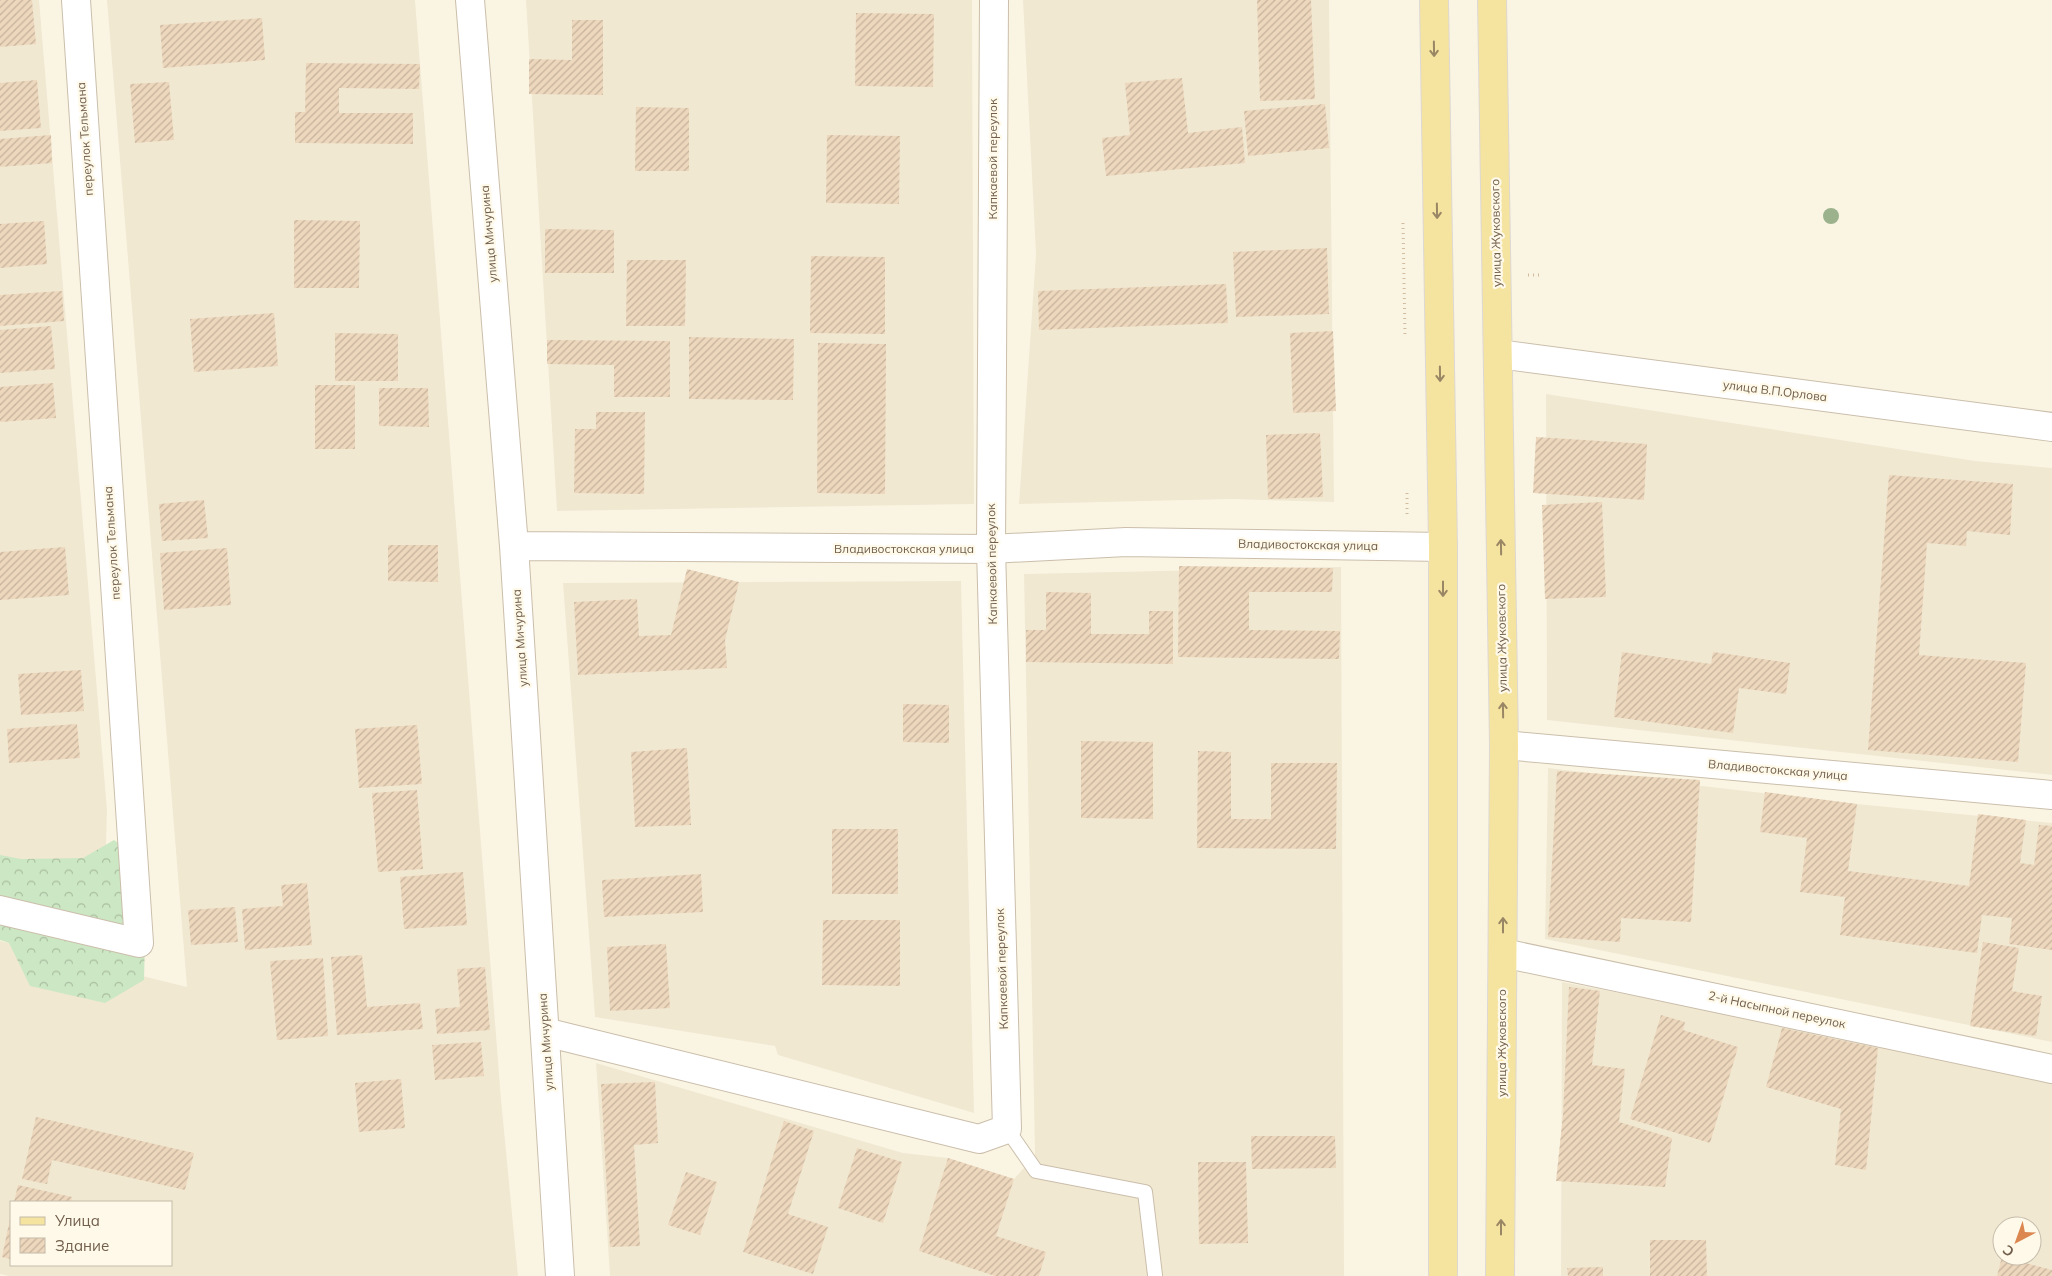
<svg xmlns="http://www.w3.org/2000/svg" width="2052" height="1276" font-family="Mulish,sans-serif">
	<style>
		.residential { fill: #f1e8d2; fill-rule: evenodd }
		.forest { fill: url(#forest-crowns) }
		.building { fill: url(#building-hatch) }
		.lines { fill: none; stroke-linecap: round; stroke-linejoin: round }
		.lane-casing { stroke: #cbbeab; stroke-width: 16 }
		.street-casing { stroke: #cbbeab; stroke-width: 30 }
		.primary-casing { stroke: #ddd8d4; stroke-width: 30 }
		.path { stroke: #d2bca0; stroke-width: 3; stroke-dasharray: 1 4; stroke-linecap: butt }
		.lane { stroke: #fff; stroke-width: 14 }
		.street { stroke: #fff; stroke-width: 28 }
		.primary { stroke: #f5e3a0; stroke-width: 28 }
		.tree { fill: #9bb28d }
		.oneway { stroke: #998664 }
		.labels { text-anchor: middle; stroke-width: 4.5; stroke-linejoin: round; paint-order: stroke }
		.street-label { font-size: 12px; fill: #715e4b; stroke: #fef9e9 }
	</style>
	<defs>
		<pattern id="forest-crowns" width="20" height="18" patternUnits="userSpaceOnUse" patternTransform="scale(1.25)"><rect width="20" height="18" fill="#cce7c3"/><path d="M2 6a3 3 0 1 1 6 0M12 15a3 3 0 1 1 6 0" fill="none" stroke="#aabea0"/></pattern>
		<pattern id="building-hatch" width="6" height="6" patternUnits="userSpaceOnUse" patternTransform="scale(1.25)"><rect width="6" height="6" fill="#eed8bd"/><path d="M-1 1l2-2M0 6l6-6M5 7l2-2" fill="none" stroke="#c5b29c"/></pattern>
	</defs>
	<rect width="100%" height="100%" fill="#faf5e3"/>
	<!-- residential -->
	<path class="residential" d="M0,0H39L107,810L104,912L0,887Z
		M107,0H415L501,1099L518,1276H9L0,1274V941L187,987ZM11,1202H171V1265H11Z
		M526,0H972L974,504L557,511Z
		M1023,0H1329L1334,502L1231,499L1019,504L1036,254Z
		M1546,394L1975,461L2052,468V775L1547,720Z
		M1341,567L1344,1276H610L596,1063L903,1153L948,1158L1014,1179L1035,1156L1024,574Z
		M961,581L974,1113L778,1055L775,1046L595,1017L563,583Z
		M1548,768L1857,804L2052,823V1042L1545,939Z
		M1562,982L1921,1051L2052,1080V1276H1561ZM2002,1226H2032V1256H2002Z"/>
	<!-- forest -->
	<path class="forest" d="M114,840L147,862L144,980L105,1003L30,986L9,943L0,940V855L21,859L83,858Z"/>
	<!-- building -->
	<path class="building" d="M0,0H32L36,44L0,47Z
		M1257,0H1311L1315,99L1260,101Z
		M856,13L934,14L933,87L855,86Z
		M262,18L265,60L163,68L160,25Z
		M572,20H603V95L529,94V59L572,60Z
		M306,63L420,64L419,89L339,88V113H413V144L295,143V112H305Z
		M1182,78L1188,133L1242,127L1245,163L1106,176L1102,138L1130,135L1125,83Z
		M37,80L41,128L0,131V83Z
		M169,82L174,140L135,143L130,84Z
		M1325,104L1329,148L1248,156L1244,111Z
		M636,107L689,108V171H635Z
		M51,135L52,163L0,167V139Z
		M827,135L900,136L899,204L826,203Z
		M294,220L360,221L359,288H294Z
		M44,221L47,264L0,268V224Z
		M545,229L614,230V273H545Z
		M1327,248L1329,314L1236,317L1233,252Z
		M811,256L885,257V334L810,333Z
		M627,260H686L685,326H626Z
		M1226,284L1228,323L1039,330L1038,291Z
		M62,291L64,321L0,326V295Z
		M274,313L278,366L194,372L190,319Z
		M51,326L55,369L0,373V330Z
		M1333,331L1336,411L1293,413L1290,333Z
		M335,333L398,334V381H335Z
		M689,337L794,339L793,400L689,399Z
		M547,340L670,341V397H614V365L547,364Z
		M818,343L886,344L885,494L817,493Z
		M53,383L56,418L0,422V387Z
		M315,385H355V449H315Z
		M379,388H428L429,427L379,426Z
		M596,412H645L644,494L574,493L575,429H596Z
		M1320,433L1323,497L1268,499L1266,435Z
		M1536,437L1647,444L1644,500L1533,493Z
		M1889,475L2013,484L2010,535L1967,531L1966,546L1927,543L1919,655L2026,663L2018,762L1868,750Z
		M204,500L208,538L162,541L159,504Z
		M1602,502L1606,597L1545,599L1542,505Z
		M388,545H438V582L388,581Z
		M65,547L69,595L0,600V552Z
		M227,548L231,605L164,610L160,553Z
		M1179,566L1333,568L1332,592H1249V630L1340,631L1339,659L1178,657Z
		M687,569L739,582L725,640L727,668L578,675L574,602L637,599L639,636L671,635Z
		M1046,592L1091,593V634H1149V611H1173V664L1026,662V630H1046Z
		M1622,652L1711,664L1713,652L1790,663L1786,694L1739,688L1733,733L1614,717Z
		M81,670L84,711L21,715L18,674Z
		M903,704L949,705V743L903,742Z
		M77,724L80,758L9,763L7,729Z
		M417,725L422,784L359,788L355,729Z
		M1081,741L1153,742V819L1081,818Z
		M687,748L691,825L635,827L631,752Z
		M1198,751L1231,752V819H1271V763H1337L1336,849L1197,848Z
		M1557,771L1700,780L1691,922L1621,918L1620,942L1548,937Z
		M417,790L423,869L378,872L372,793Z
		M1765,792L1857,804L1848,871L1969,886L1978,814L2026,820L2020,863L2034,865L2039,825L2052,826V950L2009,944L2012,918L1982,915L1977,953L1840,935L1845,897L1800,892L1807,838L1760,832Z
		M832,829H898V894H832Z
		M463,872L467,925L404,929L400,877Z
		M701,874L703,912L604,917L602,880Z
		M307,883L312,945L245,950L242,909L283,906L281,885Z
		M235,907L238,942L191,945L188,910Z
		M823,920H900V986L822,985Z
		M1983,942L2019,948L2012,991L2042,996L2036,1036L1970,1026Z
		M666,944L670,1008L610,1011L607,947Z
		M362,955L367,1007L420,1003L423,1029L337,1035L331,957Z
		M323,958L328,1036L277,1040L270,961Z
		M485,967L490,1030L437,1034L435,1009L460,1007L457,969Z
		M1569,987L1600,991L1592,1065L1625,1069L1619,1122L1672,1138L1665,1187L1556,1181L1563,1115Z
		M1661,1015L1685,1022L1683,1030L1738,1047L1710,1143L1630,1119Z
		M1782,1028L1878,1048L1866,1170L1835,1165L1841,1109L1766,1087Z
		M481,1042L484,1076L435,1080L432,1045Z
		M401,1079L405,1128L359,1132L355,1083Z
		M655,1082L658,1143L634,1145L640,1246L610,1247L601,1084Z
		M36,1117L194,1153L185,1190L52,1160L47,1184L22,1179Z
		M784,1121L814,1131L788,1214L828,1227L813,1274L743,1252Z
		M1251,1136H1335L1336,1168L1252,1169Z
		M857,1148L902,1162L883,1223L838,1208Z
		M948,1158L1014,1179L996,1236L1046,1252L1039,1276H995L919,1251Z
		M1198,1162H1246L1248,1243L1199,1244Z
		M686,1172L717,1182L700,1235L668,1225Z
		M18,1185L72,1197L71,1202H14Z
		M10,1219H11V1259L2,1257Z
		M1650,1240H1706L1707,1276H1650Z
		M2002,1257L2052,1270V1276H1997Z
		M1603,1267V1276H1568L1567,1268Z"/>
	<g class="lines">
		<defs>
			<path id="lane" d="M1007,1129L1036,1171L1145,1192L1155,1275"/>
			<path id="street" d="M470,0L514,546L560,1276
				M1498,354L2052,427
				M514,546L991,549L1126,542L1443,547
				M1504,745L2052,795
				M0,910L139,943L76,0
				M1503,953L2052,1069
				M545,1032L979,1139L1007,1129L991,549L994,0"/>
			<path id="primary" d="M1434,0L1443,547V1276
				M1492,0L1504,745L1500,1276"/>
		</defs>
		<!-- lane casing -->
		<use href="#lane" class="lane-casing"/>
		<!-- street casing -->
		<use href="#street" class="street-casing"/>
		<!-- primary casing -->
		<use href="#primary" class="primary-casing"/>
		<!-- path -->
		<path class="path" d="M1403,223L1405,337
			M1528,275H1542
			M1407,514V491"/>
		<!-- lane -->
		<use href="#lane" class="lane"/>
		<!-- street -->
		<use href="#street" class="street"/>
		<!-- primary -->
		<use href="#primary" class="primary"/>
	</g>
	<!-- trees -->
	<circle class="tree" cx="1831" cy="216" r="8"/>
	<!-- one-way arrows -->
	<defs><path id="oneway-shaft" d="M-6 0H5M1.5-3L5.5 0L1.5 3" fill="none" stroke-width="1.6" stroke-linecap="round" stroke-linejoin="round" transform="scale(1.25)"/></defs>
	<g class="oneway">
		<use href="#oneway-shaft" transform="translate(1434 49) rotate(89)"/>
		<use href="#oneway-shaft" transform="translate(1437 211) rotate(89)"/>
		<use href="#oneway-shaft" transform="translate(1440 374) rotate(89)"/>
		<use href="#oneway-shaft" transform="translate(1501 547) rotate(-91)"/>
		<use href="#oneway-shaft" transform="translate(1443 589) rotate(90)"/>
		<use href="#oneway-shaft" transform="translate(1503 710) rotate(-91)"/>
		<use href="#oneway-shaft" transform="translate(1503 925) rotate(-90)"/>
		<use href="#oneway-shaft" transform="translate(1501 1227) rotate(-90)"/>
	</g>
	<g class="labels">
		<!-- street labels -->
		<g class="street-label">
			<text transform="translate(85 139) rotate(-94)" y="4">переулок Тельмана</text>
			<text transform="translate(993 159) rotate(-90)" y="4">Капкаевой переулок</text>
			<text transform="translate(1496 233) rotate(-91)" y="4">улица Жуковского</text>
			<text transform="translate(489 234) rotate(-95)" y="4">улица Мичурина</text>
			<text transform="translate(1775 391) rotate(7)" y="4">улица В.П.Орлова</text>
			<text transform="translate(112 543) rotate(-94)" y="4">переулок Тельмана</text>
			<text transform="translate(1308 545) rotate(1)" y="4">Владивостокская улица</text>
			<text x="904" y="553">Владивостокская улица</text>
			<text transform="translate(992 564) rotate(-91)" y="4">Капкаевой переулок</text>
			<text transform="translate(520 638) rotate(-94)" y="4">улица Мичурина</text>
			<text transform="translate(1502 638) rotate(-91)" y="4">улица Жуковского</text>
			<text transform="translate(1778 770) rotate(5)" y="4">Владивостокская улица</text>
			<text transform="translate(1002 969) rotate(-92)" y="4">Капкаевой переулок</text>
			<text transform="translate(1777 1010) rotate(12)" y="4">2-й Насыпной переулок</text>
			<text transform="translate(546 1042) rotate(-94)" y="4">улица Мичурина</text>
			<text transform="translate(1502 1043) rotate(-90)" y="4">улица Жуковского</text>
		</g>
	</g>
	<!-- legend -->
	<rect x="10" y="1201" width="162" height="65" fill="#fef9e9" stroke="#c6bbaa"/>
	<rect x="20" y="1217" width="25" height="8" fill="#f5e3a0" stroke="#c6bbaa"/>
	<text x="55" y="1226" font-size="15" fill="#715e4b">Улица</text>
	<rect x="20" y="1238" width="25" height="15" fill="url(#building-hatch)" stroke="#c6bbaa"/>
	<text x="55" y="1251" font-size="15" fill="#715e4b">Здание</text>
	<!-- north arrow -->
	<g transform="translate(2017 1241) rotate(221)"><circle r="24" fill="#fef9e9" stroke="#c6bbaa"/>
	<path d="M0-4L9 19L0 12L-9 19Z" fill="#dc8650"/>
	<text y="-8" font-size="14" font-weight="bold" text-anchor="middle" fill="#715e4b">С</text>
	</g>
</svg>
